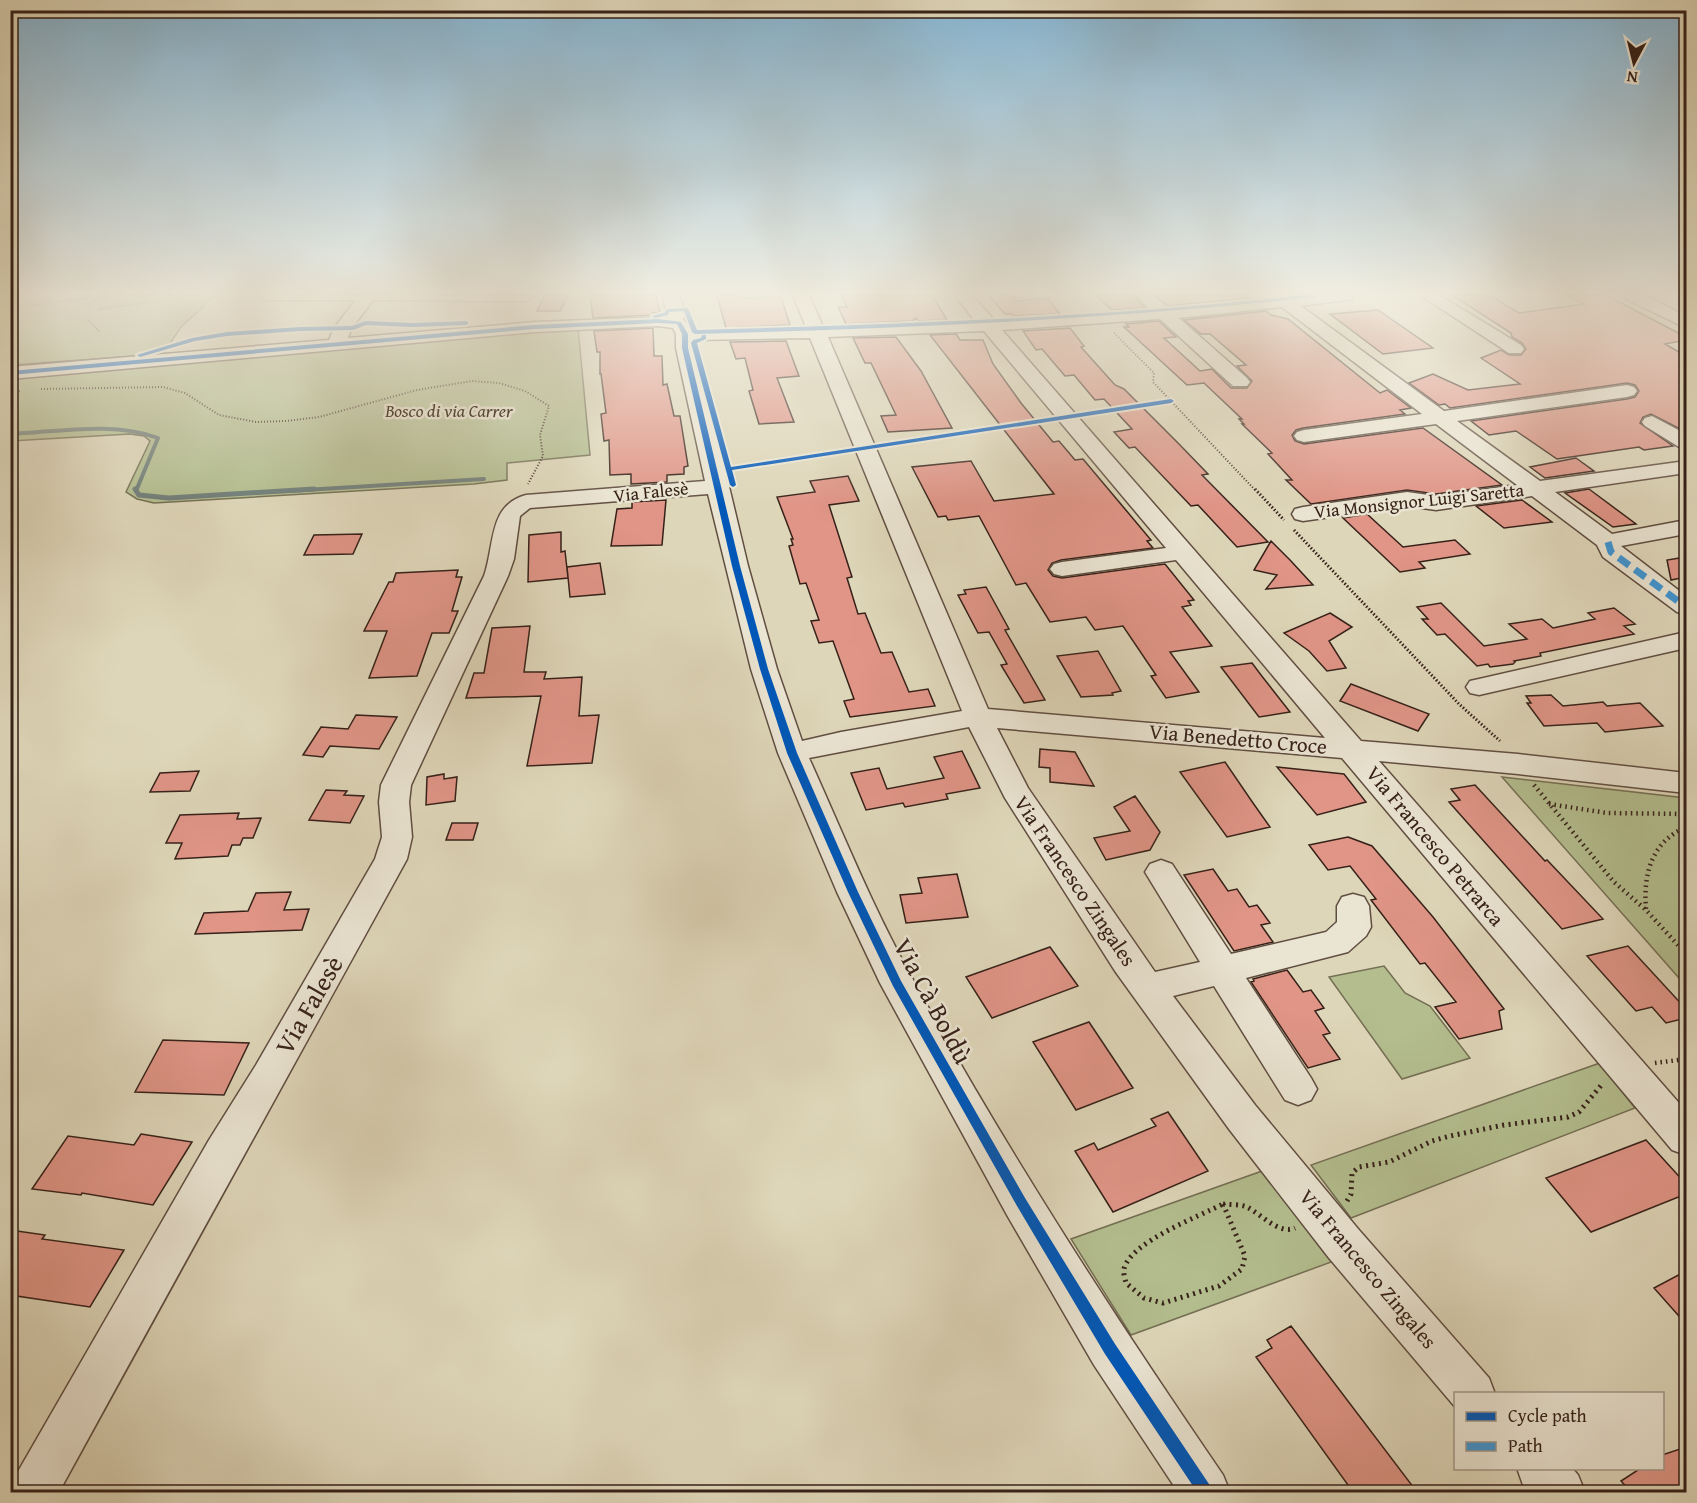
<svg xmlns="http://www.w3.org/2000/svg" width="1697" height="1503" font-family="'Gentium Book Plus',serif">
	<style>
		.green { fill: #b3bd8e; stroke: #746f54; stroke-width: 1.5 }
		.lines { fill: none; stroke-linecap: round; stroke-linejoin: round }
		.stream-far1 { stroke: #6e7c77; stroke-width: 4 }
		.stream { stroke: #6e7c77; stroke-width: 5 }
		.building { fill: #e09587; stroke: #362119; stroke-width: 1.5 }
		.minor-casing { stroke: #604e41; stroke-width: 3 }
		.path-far3 { stroke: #362119; stroke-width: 2; stroke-dasharray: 1 2; stroke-linecap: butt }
		.path-far2 { stroke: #362119; stroke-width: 3; stroke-dasharray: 1.5 2; stroke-linecap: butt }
		.path-far1 { stroke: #362119; stroke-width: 4.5; stroke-dasharray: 1.5 4; stroke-linecap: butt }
		.path { stroke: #362119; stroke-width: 5; stroke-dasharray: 2 4.5; stroke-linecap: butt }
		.minor { fill: #eae4d2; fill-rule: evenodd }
		.quiet { stroke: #3e95d4; stroke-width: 7; stroke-dasharray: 13 7; stroke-linecap: butt }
		.cycleway-casing { stroke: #eae4d2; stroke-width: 4 }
		.cycleway { fill: #0057b8; fill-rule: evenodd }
		.labels { text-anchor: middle; stroke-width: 5; stroke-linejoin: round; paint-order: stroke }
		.far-park-label { font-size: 18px; font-style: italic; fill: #554836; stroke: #eae4d2 }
		.far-street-label { font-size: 18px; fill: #362119; stroke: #eae4d2 }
		.street-label { font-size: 21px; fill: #362119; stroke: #eae4d2 }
		.near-street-label { font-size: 26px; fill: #362119; stroke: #eae4d2 }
	</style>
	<rect width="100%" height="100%" fill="#ded6b9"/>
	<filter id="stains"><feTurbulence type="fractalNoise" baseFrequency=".00333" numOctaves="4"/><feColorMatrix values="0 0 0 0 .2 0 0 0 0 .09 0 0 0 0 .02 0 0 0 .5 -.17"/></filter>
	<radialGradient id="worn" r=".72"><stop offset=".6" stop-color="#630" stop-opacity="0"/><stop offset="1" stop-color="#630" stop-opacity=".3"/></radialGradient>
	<!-- green -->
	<path class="green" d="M11,295H216L181,327L163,354L11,365Z
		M578,328L590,455L507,463V480L474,484L154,503L137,499L126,492L150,441L144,436L130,434L11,441V377L504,332Z
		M1502,777L1686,798V986Z
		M1384,966L1405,993L1430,1006L1470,1058L1402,1079L1329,977Z
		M1600,1063L1635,1108L1351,1218L1311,1165Z
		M1265,1170L1334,1261L1131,1335L1071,1239Z"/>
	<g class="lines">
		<!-- stream-far1 -->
		<path class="stream-far1" d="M10,434C57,432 113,421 158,438L136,491
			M289,491L484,479"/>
		<!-- stream -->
		<path class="stream" d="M135,489L139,495L169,498L314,489"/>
	</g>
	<!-- building -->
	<path class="building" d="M545,295H568L560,311H537Z
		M590,295H656L660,312L652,313V315L593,318Z
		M738,295L739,298L781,297L790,325L726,328L717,296Z
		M841,295H932L947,320L918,321L916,318L912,321L846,324L838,307H847Z
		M988,295H1012L1017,301L1048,298L1060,314L1013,316L1012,314H1005Z
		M1095,295H1133L1145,308L1112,310Z
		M1155,295H1244L1249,298L1169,306Z
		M1452,295H1489L1519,313L1584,304L1566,295H1606L1686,337V340L1665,344L1686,356V432L1651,414L1643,417L1640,423L1673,446L1644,450L1639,447L1557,459L1516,431L1489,435L1471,421L1627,399L1635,397L1639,391L1635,385L1627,383L1450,408L1445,404L1439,405L1409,383L1433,374L1468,390L1520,384L1481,358L1501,350L1509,355H1521L1526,349L1522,343L1512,337L1511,333Z
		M1378,310L1433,348L1383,354L1330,314Z
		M1266,311L1271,315L1288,319L1380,393L1387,390L1411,408L1400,410L1405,414L1303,428L1296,430L1292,435L1295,441L1304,444L1423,428L1502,485L1436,494L1407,490L1311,504L1286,480H1292L1268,454L1272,453L1242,424H1244L1239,419H1242L1204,383L1187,385L1124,327H1129L1126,324L1159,321L1176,337L1164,338L1200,371L1212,369L1231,388H1247L1252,381L1237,366L1246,365L1210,334H1201L1184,320Z
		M653,328L654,356H662L663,385L667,384L674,416H680L688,466L684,467V474L667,475V482L631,484V474L610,475L609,440L604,441L601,414L606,413L601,374H600V352H597L594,331Z
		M1070,328L1084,346L1081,347L1115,385L1124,389L1179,444L1208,474L1202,475L1268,542L1237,547L1198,505L1191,506L1135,447L1129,448L1114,432L1132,429L1104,399L1095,400L1074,375L1065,376L1042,349L1036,350L1023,331Z
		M956,334L960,340H983L993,364L1021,403L1053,442L1059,441L1075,460L1083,459L1151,540L1147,541L1153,548L1061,560L1052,563L1048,570L1053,576L1062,578L1165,564L1194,600L1188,601L1191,605L1182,607L1212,646L1170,652L1199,692L1166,698L1151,676L1156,675L1123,626L1095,630L1086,617L1050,622L1026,583L1016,585L979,516L948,520L946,516L938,517L912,467L971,461L994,501L1054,494L930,335Z
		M896,337L921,371L952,428L888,432L881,416L896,415L871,363H865L853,338Z
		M786,341L799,376L777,378L794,422L759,424L749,391L753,390L745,358L736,359L730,342Z
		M1576,458L1594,471L1545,478L1530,467Z
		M848,476L859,501L829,505L852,577L847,578L858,614L865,613L881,653L892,652L909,692L928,689L935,706L850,717L844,701L854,699L833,641L819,643L811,621L819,620L806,583L800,584L789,546L793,545L791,539H793L777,497L815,492L810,481Z
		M1589,489L1636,524L1613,527L1565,493Z
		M666,500L662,545L611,546L617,509L632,508V502Z
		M1522,500L1552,522L1504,528L1476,506Z
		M1367,514L1403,547L1455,540L1470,554L1419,562L1425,568L1400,572L1343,518Z
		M561,532V552L565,551L568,578L528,582L529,535Z
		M362,534L353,554L304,555L314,535Z
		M1271,541L1290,560L1313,585L1266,589L1277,575L1254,570Z
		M1686,557V577L1671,580L1667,560Z
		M600,563L605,594L570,597L567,567Z
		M458,570L456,577H462L452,611H458L449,633H432L417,676L369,678L387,631H364L389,582H393L396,573Z
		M986,587L1009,629L1005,630L1045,700L1024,703L1001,665L1007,664L989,632L978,633L958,595L966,594L964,590Z
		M1441,603L1484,646L1527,639L1509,624L1542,619L1553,628L1595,619L1588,613L1614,608L1635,624L1624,626L1634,634L1540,653L1541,656L1514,661L1515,662L1513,664L1490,667L1488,664L1477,666L1445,634L1437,635L1422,619H1428L1417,607Z
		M1330,613L1352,627L1329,641L1346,668L1327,671L1309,651L1284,633Z
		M530,626L524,672H546L544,679L582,677L579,716L599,715L592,763L527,766L541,696L466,698L474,673H484L492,628Z
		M1098,651L1121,691L1112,693L1113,695L1081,697L1057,656Z
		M1252,663L1261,675L1290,712L1259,717L1221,667Z
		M1351,684L1429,714L1418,731L1340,701Z
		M1551,695L1563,706L1603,702L1607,706L1640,703L1663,726L1605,732L1597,723L1544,726L1527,703H1531L1526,696Z
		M356,715L397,717L379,749L330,746L323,757L303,755L321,727L348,729Z
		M1040,749L1075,752L1094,786L1050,782V768L1039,767Z
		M962,751L980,788L946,794L948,799L905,807L903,803L866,810L851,773L879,768L887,789L944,778L934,757Z
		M1225,762L1253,803L1270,827L1227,837L1180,772Z
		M1277,767L1344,774L1366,802L1317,815Z
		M199,771L190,791L150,792L160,773Z
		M444,774V779L457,777L455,801L426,805L427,777Z
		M1475,785L1545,861L1547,860L1603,919L1562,929L1449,802L1460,800L1451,789Z
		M326,790L347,791L344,795L364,796L350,823L309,820Z
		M1135,796L1160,832L1150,850L1106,860L1094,838L1130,831L1114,807Z
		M239,813L237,819L261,818L253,838H243L240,845H232L228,856L175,859L182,843H166L180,815Z
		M452,823H478L473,840H446Z
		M1348,837L1372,846L1433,917L1504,1009L1499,1011L1502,1029L1459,1039L1435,1007L1456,1002L1425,963L1420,964L1371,900L1376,899L1350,866L1328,870L1309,845Z
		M1213,869L1228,891L1237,889L1249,907L1257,905L1270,923L1261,925L1273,942L1234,951L1184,875Z
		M957,874L968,917L906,923L900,895L922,893L918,878Z
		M291,892L284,910L309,909L302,930L195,934L204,913L248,911L256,893Z
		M1628,946L1686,1009V1018L1666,1023L1652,1007L1636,1011L1587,956Z
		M1050,947L1078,986L992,1018L966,977Z
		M1287,970L1303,992L1311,990L1324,1008L1315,1011L1330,1033L1323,1035L1340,1059L1308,1068L1251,982L1254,981L1253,979Z
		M1089,1022L1133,1088L1076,1110L1033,1042Z
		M163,1040L249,1043L224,1095L135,1092Z
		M1168,1112L1208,1171L1113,1212L1075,1151L1094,1143L1098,1150L1156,1126L1151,1119Z
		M141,1134L192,1142L153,1205L82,1193L81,1195L32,1189L68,1136L134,1145Z
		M1646,1140L1686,1184V1194L1591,1232L1546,1178Z
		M10,1230L45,1235L42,1239L124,1250L90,1307L10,1295Z
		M1686,1271V1324L1654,1288Z
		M1291,1326L1417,1492H1353L1256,1357L1272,1348L1267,1340Z
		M1686,1447V1492H1631L1621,1481L1641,1468H1662V1455Z"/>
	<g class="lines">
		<defs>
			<path id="minor" d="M259,295L534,296L526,301L373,300L351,329L348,338L535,322L667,317L663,295H679L686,315L683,319L691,329L704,331L806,327L793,295H809L823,327L975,321L955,295H972L994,320L1150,310L1135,295H1152L1168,308L1276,298L1284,302L1286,298L1310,295H1354L1352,299L1346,300L1301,306L1444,411L1627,385L1634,387L1637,391L1634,395L1627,397L1457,421L1540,481L1686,461V473L1555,492L1612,534L1686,520V534L1621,546L1686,596V614L1677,612L1603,557L1597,545L1532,496L1436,510L1407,506L1303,521L1295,519L1292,514L1295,509L1303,507L1407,492L1436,496L1517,485L1436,424L1304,442L1297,440L1294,436L1297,432L1304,430L1422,414L1282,307L1179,318L1247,378L1250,382L1247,386H1233L1160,319L1002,330L1361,741L1518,754L1686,773V793L1518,774L1379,761L1686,1111V1155L1672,1150L1342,758L997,728L1028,788L1155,972L1200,962L1145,872L1150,864L1161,860L1172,864L1231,954L1326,932L1337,922V906L1342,897L1353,894L1364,897L1369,906L1371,927L1366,936L1348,952L1246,978L1311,1078L1317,1089L1311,1100L1298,1105L1285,1100L1214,986L1173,996L1255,1105L1359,1230L1489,1378L1495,1394H1456V1408L1329,1258L1229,1129L1115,971L1005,798L969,727L809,758C842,831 872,906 911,976C1005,1148 1112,1313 1223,1475L1230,1492H1178L1094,1365L1007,1215L880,983L837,892L778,753L751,669L708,494L530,508L520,516L514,559L508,576L411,785L409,802L412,837L407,859C291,1071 174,1281 59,1492H10L16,1475L209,1140L256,1065L375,859L382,837L379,802L381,785L484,576C495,545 488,505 526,495L705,481L676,348V334L673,328L658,326L535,332L10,379V367L329,340L334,328L356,300H267ZM984,331L1166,548L1062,562L1054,564L1050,569L1054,574L1062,576L1176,560L1325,738L988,709L828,337ZM810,338L962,711L841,732L802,741L777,669L748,566L694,340Z
				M1420,295H1439L1521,345L1524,349L1521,353H1509Z
				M1624,295H1644L1686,316V328L1626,299Z
				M1652,416L1686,434V449L1679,447L1645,426L1642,422L1645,418Z
				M1686,632V648L1479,695L1470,693L1466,687L1470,681L1479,679Z
				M1517,1468H1572L1578,1475L1585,1492H1530L1523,1485Z"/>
		</defs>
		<!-- minor casing -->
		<use href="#minor" class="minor-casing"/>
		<!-- path-far3 -->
		<path class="path-far3" d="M1065,295L1076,303
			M82,299L98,295
			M87,304L107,295
			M33,305L79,299L85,295
			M99,309L149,302
			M88,320L100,332
			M1114,333L1154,373L1153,382L1256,491
			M41,389L163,387L185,393L219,415L256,422L286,421L319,417L417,390L472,381L499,383L525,391L549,406L540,435L543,456L528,484
			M10,393L21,391"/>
		<!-- path-far2 -->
		<path class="path-far2" d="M1255,489L1284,520
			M1294,530L1459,704L1500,741"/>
		<!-- path-far1 -->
		<path class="path-far1" d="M1534,785L1614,882L1646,910L1686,954
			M1549,804L1607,813L1686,814
			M1646,909C1643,873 1652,842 1686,827
			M1655,1063L1686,1059"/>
		<!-- path -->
		<path class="path" d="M1347,1201L1351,1194L1352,1173L1359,1167L1389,1162L1432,1141L1450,1136L1504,1125L1568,1117L1579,1112L1603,1083
			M1223,1204C1231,1205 1240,1204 1247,1207C1261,1214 1279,1235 1295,1228
			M1223,1204L1245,1256L1242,1269L1219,1286L1163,1303L1144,1298L1126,1283C1125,1279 1123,1272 1124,1269C1130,1242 1200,1216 1223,1204Z"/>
		<!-- minor -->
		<use href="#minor" class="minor"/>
		<!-- quiet -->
		<path class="quiet" d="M1608,542L1611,552L1686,607"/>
		<defs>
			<path id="cycleway" d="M1305,295H1318L1315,297C1109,320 902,328 695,334L692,332L684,311L669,312L668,315L655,318L652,316L664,313L667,309L688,308L697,330C900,324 1103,318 1305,295Z
				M658,319L681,322L688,334V348L740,566L768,669L797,753L858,892L901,981L1025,1198L1115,1344L1211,1487L1213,1492H1197L1105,1354L1017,1206L893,986L848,892L787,753L760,669L732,566L682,348V334L677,324L658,323L535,329L10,375V371L535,325Z
				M365,321L413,323L466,321L469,323L466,325L413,327L366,325L353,330L300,331L227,336L195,341L140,357L137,355L192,338L227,332L300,327L352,326Z
				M702,335H706V339L697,343L731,467L1171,399L1174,401L1171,403L732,470L736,485L733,487L730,485L691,343L693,340L701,338Z"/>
		</defs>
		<!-- cycleway casing -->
		<use href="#cycleway" class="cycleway-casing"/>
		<!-- cycleway -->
		<use href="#cycleway" class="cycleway"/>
	</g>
	<!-- sky -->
	<linearGradient id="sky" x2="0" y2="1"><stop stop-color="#86b6d4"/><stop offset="0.58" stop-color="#f0ede0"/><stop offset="1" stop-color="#f0ede0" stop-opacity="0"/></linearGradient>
	<rect width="1697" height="505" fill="url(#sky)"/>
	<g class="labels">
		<!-- far-park labels -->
		<g class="far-park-label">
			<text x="449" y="417">Bosco di via Carrer</text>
		</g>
		<!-- far-street labels -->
		<g class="far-street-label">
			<text transform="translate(651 492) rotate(-6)" y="6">Via Falesè</text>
			<text transform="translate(1419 501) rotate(-6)" y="6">Via Monsignor Luigi Saretta</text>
		</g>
		<!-- street labels -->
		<g class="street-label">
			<text transform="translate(1238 739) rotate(5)" y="7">Via Benedetto Croce</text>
			<text transform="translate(1435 846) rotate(50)" y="7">Via Francesco Petrarca</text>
			<text transform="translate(1075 881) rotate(56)" y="7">Via Francesco Zingales</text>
			<text transform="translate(1368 1269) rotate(50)" y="7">Via Francesco Zingales</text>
		</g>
		<!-- near-street labels -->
		<g class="near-street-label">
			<text transform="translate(933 1001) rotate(62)" y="9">Via Cà Boldù</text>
			<text transform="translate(309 1005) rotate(-60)" y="9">Via Falesè</text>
		</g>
	</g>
	<!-- margin -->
	<rect width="1697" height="1503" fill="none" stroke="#ded6b9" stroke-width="36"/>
	<rect x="12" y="12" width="1673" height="1479" fill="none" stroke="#362119" stroke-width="3"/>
	<rect x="18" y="18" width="1661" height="1467" fill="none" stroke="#362119" stroke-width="1.5"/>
	<!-- legend -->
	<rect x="1454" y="1392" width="210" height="78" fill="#eae4d2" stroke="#a29688" stroke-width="1.5"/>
	<rect x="1466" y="1412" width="30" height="9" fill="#0057b8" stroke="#a29688" stroke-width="1.5"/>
	<text x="1508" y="1422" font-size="18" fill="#362119">Cycle path</text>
	<rect x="1466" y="1442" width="30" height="9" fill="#3e95d4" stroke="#a29688" stroke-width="1.5"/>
	<text x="1508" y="1452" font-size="18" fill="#362119">Path</text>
	<!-- north arrow -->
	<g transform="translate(1634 63) rotate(187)" stroke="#eae4d2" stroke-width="4.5" paint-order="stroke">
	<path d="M0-4.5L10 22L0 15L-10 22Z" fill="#362119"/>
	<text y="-9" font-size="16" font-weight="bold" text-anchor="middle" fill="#362119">N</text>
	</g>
	<rect width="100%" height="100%" filter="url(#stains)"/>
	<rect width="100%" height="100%" fill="url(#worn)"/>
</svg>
